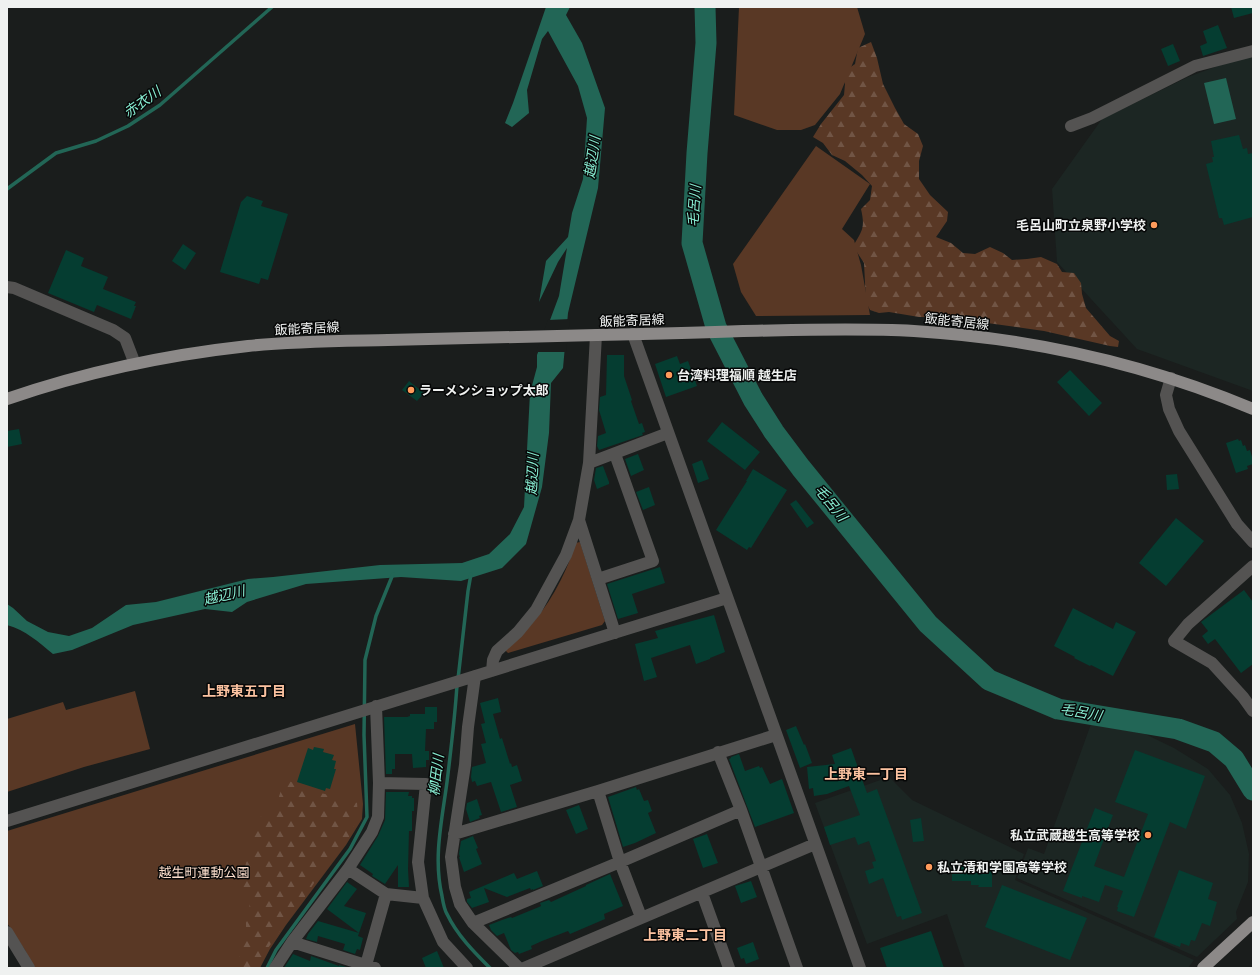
<svg xmlns="http://www.w3.org/2000/svg" width="1260" height="975" font-family="'Exo 2','Noto Sans JP',sans-serif">
	<style>
		.built { fill: #1c2623 }
		.green { fill: #593825 }
		.forest { fill: url(#forest-firs) }
		.water { fill: #226656 }
		.pier { fill: #1a1d1c }
		.lines { fill: none; stroke-linecap: round; stroke-linejoin: round }
		.stream { stroke: #226656; stroke-width: 3.5 }
		.river { stroke: #226656; stroke-width: 21 }
		.building { fill: #053d31 }
		.minor { stroke: #545352; stroke-width: 12 }
		.major { stroke: #8c8988; stroke-width: 12 }
		.poi-dot { fill: #ff9b5b; stroke: #060707; stroke-width: 1.5 }
		.labels { text-anchor: middle; stroke-width: 3; stroke-linejoin: round; paint-order: stroke }
		.poi-label { font-size: 13px; font-weight: bold; fill: #eff1f0; stroke: #060707; text-anchor: start }
		.street-label { font-size: 13px; fill: #eff1f0; stroke: #060707 }
		.park-label { font-size: 13px; fill: #fbddcb; stroke: #060707 }
		.water-label { font-size: 14px; font-style: italic; fill: #87ecd1; stroke: #060707 }
		.neighbourhood-label { font-size: 14px; font-weight: bold; fill: #fbc2a0; stroke: #060707 }
	</style>
	<defs>
		<pattern id="forest-firs" width="22" height="20" patternUnits="userSpaceOnUse"><rect width="22" height="20" fill="#593825"/><path d="M5 1l3.5 6h-7zM16 11l3.5 6h-7z" fill="#715545"/></pattern>
	</defs>
	<rect width="100%" height="100%" fill="#1a1d1c"/>
	<!-- built -->
	<path class="built" d="M1253,55V391L1137,349L1057,262L1052,189L1102,119L1188,77L1234,60Z
		M1091,724L1145,734L1174,748L1208,769L1230,795L1242,823L1249,854L1248,882L1236,912L1237,919L1197,957L1017,878L1028,848L1044,854Z
		M889,777L912,800L1024,854L1015,880L1194,960L1188,968H965L947,914L867,944L815,803Z"/>
	<!-- green -->
	<path class="green" d="M739,7H857L865,34L840,94L815,125L801,130H777L734,115Z
		M816,146L870,184L842,229L854,240L861,265L870,315L756,316L741,292L733,264Z
		M580,542L605,621L602,625L508,653L505,650C532,628 552,601 566,569C570,561 572,552 575,543Z
		M135,691L150,749L84,767L7,792V719L63,702L66,710Z
		M355,724L363,804L362,819L346,845L286,925L270,949L260,968H34L25,950L7,923V831Z"/>
	<!-- forest -->
	<path class="forest" d="M871,42L877,58L883,84L895,108L904,124L918,134L923,146L919,161V179L930,195L948,212L947,221L936,237L951,243L963,253L975,254L990,247L1003,253L1012,260L1027,259L1041,257L1057,264L1062,272L1074,273L1081,283L1082,294L1086,308L1110,336L1119,341L1118,347L1110,346L1044,331L944,317H919L889,312L879,313L870,310L866,302L864,263L853,246C863,230 865,227 861,209L870,200L872,186L862,175L845,161L832,155L823,143L813,137L821,124L844,95L845,84L842,73L855,64L858,48Z
		M289,781C302,786 315,792 329,795C339,797 348,798 357,803L358,816L349,837L335,851L297,909L288,918L278,934L268,948L258,968H233L238,961L246,935V922L250,910L249,902L242,894V881L246,863L251,848L253,836L259,825L260,817L277,814C278,800 278,790 289,781Z"/>
	<!-- water -->
	<path class="water" d="M546,7H570L566,15L582,43L605,108L598,188L568,313L563,368L551,383L549,433L542,487L526,544L502,568L461,581L401,577L306,584L247,602L232,612L205,609L133,625L72,650L53,654C38,642 26,630 7,625V604L13,608L27,621L48,632L69,636L92,628L126,605L156,602L248,579L273,577L380,565L462,563L489,554L510,534L524,507L530,393L537,367V355L559,296L567,248L558,262L539,302L546,261L568,237L572,213L583,179L587,118L578,86L548,31L542,39L527,90L529,113L512,127L505,123L513,103Z
		M1226,78L1236,119L1214,124L1204,83Z"/>
	<!-- pier -->
	<path class="pier" d="M570,319L566,352H536L548,320Z"/>
	<g class="lines">
		<!-- stream -->
		<path class="stream" d="M7,189L56,153L96,141L128,126L160,105L272,7
			M458,679L468,591L471,574
			M457,685C455,717 451,749 447,782C442,820 433,858 442,896C443,902 444,909 447,914C457,935 474,952 490,968
			M267,968L276,950L350,849L367,817L364,735L365,660L376,616L393,574"/>
		<!-- river -->
		<path class="river" d="M705,7L706,43L697,153L692,243L716,327L753,399L774,432L801,468L928,624L989,680L1058,709L1178,729L1214,742L1234,759L1253,790"/>
	</g>
	<!-- building -->
	<path class="building" d="M1231,7H1253V13L1234,18Z
		M1218,25L1227,48L1203,56L1200,46L1207,43L1203,31Z
		M1173,44L1180,61L1168,66L1161,49Z
		M1239,135L1243,149L1247,148L1248,154L1253,153V217L1224,225L1222,218H1219L1206,164L1213,162L1212,157H1214L1211,141Z
		M247,196L263,201L261,206L288,214L268,280L261,278L259,284L220,272L241,202Z
		M183,244L196,253L185,270L172,261Z
		M66,250L84,258L81,266L108,277L103,289L136,302L134,306H136L131,319L97,305L94,312L48,293Z
		M607,355H624V376L632,400L631,401L639,424L642,423L645,432L642,433L643,435L599,450L597,446L598,436L606,433L599,410L600,397L606,395Z
		M677,356L680,364L688,361L697,386L666,397L655,364Z
		M1070,370L1102,403L1089,416L1057,382Z
		M409,381L424,393L417,401L402,390Z
		M722,422L760,452L745,470L707,441Z
		M19,429L22,444L7,447V431Z
		M1238,439L1239,441L1241,440L1243,446L1245,445L1247,451L1250,450L1253,460V464L1247,466L1248,469L1236,473L1226,443Z
		M638,454L644,470L631,476L625,459Z
		M702,460L709,479L698,483L692,464Z
		M603,466L609,482V484L597,489L594,480L596,468Z
		M753,469L787,490L751,548L749,547L747,550L716,530L747,481H746Z
		M1177,474L1179,489L1167,490L1166,475Z
		M649,487L655,505L643,510L636,492Z
		M796,500L814,523L807,528L790,504Z
		M1176,518L1204,541L1166,586L1139,563Z
		M660,567L665,583L632,594L638,613L618,619L607,584Z
		M1244,590L1253,602V664L1241,673L1215,639L1208,644L1202,636L1208,631L1201,622Z
		M1073,608L1113,629L1116,622L1136,632L1113,676L1091,665L1090,666L1074,658L1075,657L1054,646Z
		M714,615L725,652L710,658V659L696,664L690,645L651,658L657,677L644,681L635,644L658,638L655,631Z
		M498,698L501,712L493,714L500,739L502,738L510,764L511,763L512,767L517,765L522,781L510,785L517,807L501,812L491,782L477,786L475,781L472,782L471,777L472,767L486,763L481,744L486,743L481,724L485,723L480,703Z
		M425,707H437V722H434V729H426L425,751H429V760H426V767L413,768L412,754H395V769H392V774H386L384,717H407L410,716V714H425Z
		M796,726L804,745L805,744L812,763L800,768L786,730Z
		M314,747L324,749L323,752L334,755L332,760L336,761L334,769H336L330,789L326,788L325,791L297,782L308,748L313,750Z
		M851,748L867,793L877,789L922,913L902,920L901,916L897,917L883,878L869,884L865,871L874,868L872,862L876,861L869,841L858,845L855,837L830,845L824,827L860,815L849,786L827,794L814,796L813,788L809,789L807,767L835,764L832,755Z
		M1135,750L1205,776L1186,829L1170,822L1134,917L1117,911L1118,907H1117L1123,891L1105,885L1099,902L1082,896V898L1063,891L1095,808L1113,815L1094,866L1124,877L1148,814L1115,802Z
		M739,754L745,771L759,766L760,768L762,767L770,784L782,779L794,813L755,827L729,759L731,758V757Z
		M636,787L637,790L639,789L644,801L648,800L652,811L648,813L656,833L635,843L623,847L608,797Z
		M386,792H409L408,796H412V798H414V811H412V831H409L408,869L409,887H398V865L385,884L372,876L373,874L360,865L378,836L385,820Z
		M477,799L482,815L479,816L480,818L470,822L466,809L467,803Z
		M579,805L588,829L576,834L566,810Z
		M921,818L924,841L913,842L910,820Z
		M707,834L718,863L703,868L693,839Z
		M473,836L478,848L476,849L482,864L464,872L459,857H460L459,854L461,841Z
		M952,864H992V887H978L979,885H971V881H952Z
		M1179,870L1213,883L1208,899L1217,902L1210,926L1202,923L1195,941L1191,940L1189,946L1181,943L1180,947L1154,937Z
		M537,871L543,886L533,890V889L531,890L530,888L507,897L484,888L489,902L472,908L467,902V899L471,898L469,892L514,873L517,879Z
		M610,874L623,906L604,914L605,919L570,934L568,931L542,941L531,946L532,949L519,954L518,952L515,953L511,950L504,933L497,936L491,930L489,925L502,920L511,917L512,918L539,907L541,906L540,903L549,900L551,902L586,886V885Z
		M751,881L757,897L741,903L735,886Z
		M347,882L357,889L344,906L366,913L359,933L327,909Z
		M1002,885L1087,918L1070,960L985,927Z
		M318,921L359,933L358,936L363,938L360,950L357,949L355,954L343,950L345,944L318,936L317,942L306,939L308,934Z
		M931,931L944,968H887L880,948Z
		M753,942L759,959L746,964L744,958L741,959L737,948Z
		M437,951L444,968H426L422,958Z
		M293,954L310,961L311,956L339,966V965L350,968H284Z"/>
	<g class="lines">
		<!-- minor -->
		<path class="minor" d="M1071,126L1092,118L1195,66L1253,51
			M7,287L14,288L113,330L125,338L135,364
			M633,334L860,968
			M1171,378L1166,395L1169,409L1179,431L1237,524L1253,542
			M589,463L668,433
			M579,520L615,633
			M1253,566L1188,624L1174,641L1212,663L1243,697L1253,711
			M598,579L653,561L615,454
			M492,671L493,660L497,651L518,632L536,610L566,555L579,520L589,463L596,335
			M475,676L468,727L465,765L451,857L455,887L460,904L473,923L519,968
			M718,752L741,810L797,968
			M379,783L426,784L418,862L423,898L443,942L467,968
			M598,791L620,862L641,917
			M7,821L727,598
			M454,834L598,791L776,735
			M348,869L386,894L423,898
			M702,893L729,968
			M473,923L620,862L741,810
			M7,932L29,968
			M292,942L375,968
			M366,965L386,894
			M275,968L292,942L348,869L372,832L378,817L379,783L376,706
			M524,968L815,844"/>
		<!-- major -->
		<path class="major" d="M7,399C85,372 166,355 248,346C294,341 341,341 388,340C457,338 527,337 597,335C646,334 694,333 743,331C800,330 857,328 914,331C1030,338 1146,364 1253,409
			M1203,968L1253,922"/>
	</g>
	<!-- markers -->
	<g class="poi-dot">
		<circle cx="1154" cy="225" r="4"/>
		<circle cx="669" cy="375" r="4"/>
		<circle cx="411" cy="390" r="4"/>
		<circle cx="1148" cy="835" r="4"/>
		<circle cx="929" cy="867" r="4"/>
	</g>
	<g class="labels">
		<!-- poi labels -->
		<g class="poi-label">
			<text x="1146" y="230" text-anchor="end">毛呂山町立泉野小学校</text>
			<text x="677" y="380">台湾料理福順 越生店</text>
			<text x="419" y="395">ラーメンショップ太郎</text>
			<text x="1140" y="840" text-anchor="end">私立武蔵越生高等学校</text>
			<text x="937" y="872">私立清和学園高等学校</text>
		</g>
		<!-- street labels -->
		<g class="street-label">
			<text transform="translate(632 320) rotate(-2)" y="5">飯能寄居線</text>
			<text transform="translate(957 321) rotate(6)" y="5">飯能寄居線</text>
			<text transform="translate(307 328) rotate(-3)" y="5">飯能寄居線</text>
		</g>
		<!-- park labels -->
		<g class="park-label">
			<text x="204" y="877">越生町運動公園</text>
		</g>
		<!-- water labels -->
		<g class="water-label">
			<text transform="translate(142 102) rotate(-35)" y="5">赤衣川</text>
			<text transform="translate(592 157) rotate(-82)" y="5">越辺川</text>
			<text transform="translate(694 206) rotate(-86)" y="5">毛呂川</text>
			<text transform="translate(532 474) rotate(-87)" y="5">越辺川</text>
			<text transform="translate(831 503) rotate(51)" y="5">毛呂川</text>
			<text transform="translate(224 595) rotate(-13)" y="5">越辺川</text>
			<text transform="translate(1081 712) rotate(11)" y="5">毛呂川</text>
			<text transform="translate(436 775) rotate(-83)" y="5">柳田川</text>
		</g>
		<!-- neighbourhood labels -->
		<g class="neighbourhood-label">
			<text x="244" y="696">上野東五丁目</text>
			<text x="866" y="779">上野東一丁目</text>
			<text x="685" y="940">上野東二丁目</text>
		</g>
	</g>
	<!-- border -->
	<rect width="1260" height="975" fill="none" stroke="#eff1f0" stroke-width="16"/>
</svg>
